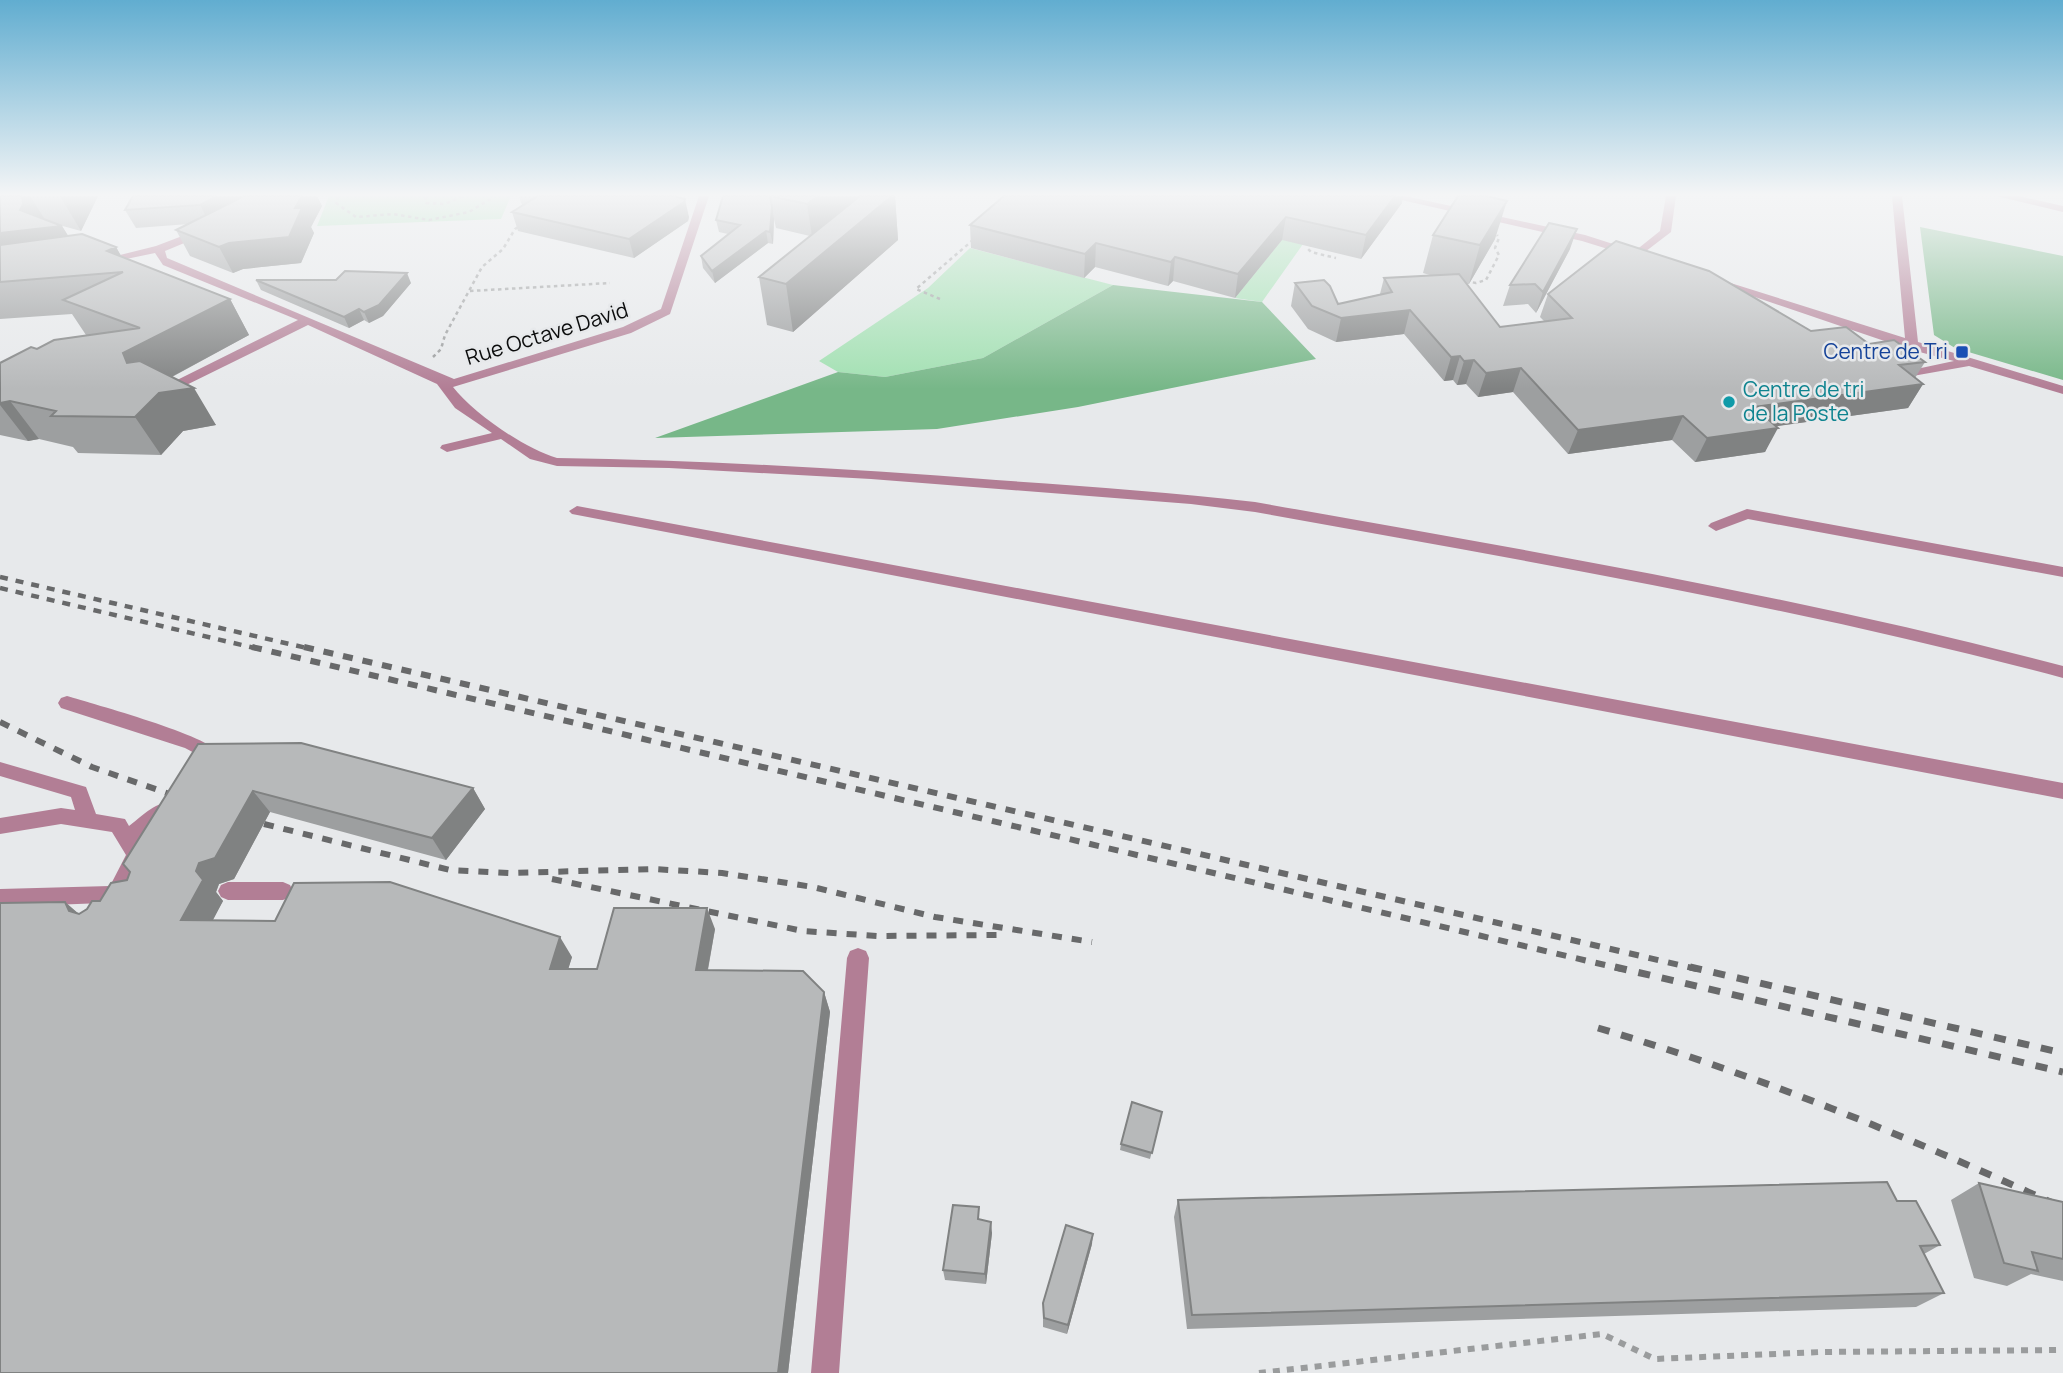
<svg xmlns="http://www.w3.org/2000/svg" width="2063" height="1373" font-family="Manrope,sans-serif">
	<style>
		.green { fill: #a1e0b1 }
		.forest { fill: #77b788 }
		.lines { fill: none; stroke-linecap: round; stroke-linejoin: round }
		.path-far1 { stroke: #9a9c9d; stroke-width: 2.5; stroke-dasharray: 3.5 3.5; stroke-linecap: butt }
		.path { stroke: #9a9c9d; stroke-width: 6; stroke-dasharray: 7 7; stroke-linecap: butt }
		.minor { fill: #b27e95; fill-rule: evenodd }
		.rail-far2 { stroke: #68696a; stroke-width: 4.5; stroke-dasharray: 8 8; stroke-linecap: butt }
		.rail-far1 { stroke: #68696a; stroke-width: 6; stroke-dasharray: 10 10; stroke-linecap: butt }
		.rail { stroke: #68696a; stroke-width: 7; stroke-dasharray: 12 12; stroke-linecap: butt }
		.wall { fill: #9d9fa0 }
		.shaded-wall { fill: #808282 }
		.building { fill: #b7b9ba; stroke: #808282; stroke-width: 2 }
		.transit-dot { fill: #1a4fb4; stroke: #e7e9eb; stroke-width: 2.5 }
		.culture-dot { fill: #0f9aa8; stroke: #e7e9eb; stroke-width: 2.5 }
		.labels { text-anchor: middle; stroke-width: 5; stroke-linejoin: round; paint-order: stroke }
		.far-street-label { font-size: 21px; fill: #0b0c0c; stroke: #e7e9eb }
		.far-transit-label { font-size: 21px; fill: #164399; stroke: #e7e9eb; text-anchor: end }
		.far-culture-label { font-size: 21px; fill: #0d838f; stroke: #e7e9eb; text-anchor: start }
	</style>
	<rect width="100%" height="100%" fill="#e7e9eb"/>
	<!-- green -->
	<path class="green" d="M329,196H511L501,219L317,226Z
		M1317,196H1337L1262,302L1235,298Z
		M970,248L1113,285L983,358L885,377L838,372L819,361L928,288Z"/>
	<!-- forest -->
	<path class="forest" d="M1920,227L2063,256V380L1955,348L1934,335Z
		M1113,285L1262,302L1316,359L1078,407L937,429L655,438L838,372L885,377L983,358Z"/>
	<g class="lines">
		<!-- path-far1 -->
		<path class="path-far1" d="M338,196L336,203L356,217L393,214L429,220L469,212L495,196
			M425,196L426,203L445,204L463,196
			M1311,243L1308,249L1311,252L1336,258
			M1466,281L1476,283L1486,280L1499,255L1495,248L1499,238L1497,235
			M470,291L610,283
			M940,299L916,289L973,240
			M433,357L441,349L445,335L482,267L503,249L515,229L522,225"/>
		<!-- path -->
		<path class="path" d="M1259,1373L1602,1334L1655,1359L1821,1352L2063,1350"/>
		<!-- minor -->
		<path class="minor" d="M699,196H709L670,314L631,333L453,387C473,413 525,449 557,458C704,460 850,469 996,480C1083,486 1169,492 1255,502C1526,550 1797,596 2063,666V678C1797,607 1526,561 1255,512L1191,504L871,479L669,468L557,466L530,459L501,439L447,452L440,448L442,445L492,433L455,408L437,384L308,325L164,396L157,392L159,389L298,320L163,265L155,253L102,264L96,261L156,246L198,230H206V234L165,251L167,258L454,379L623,327L661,309Z
			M1384,196H1405L1585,235L1635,251L1660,231L1666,196H1676L1671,232L1637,258L1582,241Z
			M1892,196H1902L1918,342L2063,386V394L1969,366L1907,377V371L1954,361L1908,349L1711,282L1721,280L1905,338Z
			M1996,196H2018L2063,206V212Z
			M577,506L2063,783V799L572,514L569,511Z
			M1747,509L2063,567V577L1748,519L1716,531L1708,526L1711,523Z
			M67,696C93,704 211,736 220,754L215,763H201L200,756L185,748L61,708L58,703L61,698Z
			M0,762L86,787L96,814L125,819L129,826C141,817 160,797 176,803L179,808L176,813L138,840L146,855L130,887L136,894L133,900L121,903L119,907L112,910L103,903L0,907V889L110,886L126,855L112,832L61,824L0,834V818L61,808L75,810L71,797L0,776Z
			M228,882H283L290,885L293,891L290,897L283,900H228L221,897L218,891L221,885Z
			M858,948L866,951L869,958L839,1373H811L847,958L850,951Z"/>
		<!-- rail-far2 -->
		<path class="rail-far2" d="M0,577L311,649
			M0,588L259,649"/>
		<!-- rail-far1 -->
		<path class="rail-far1" d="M252,647L1622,969
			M304,647L1697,969
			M0,722L92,767L184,799
			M264,824L450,870L510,873L653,869L722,873L813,887L935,917L1092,942
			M552,879L803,931L877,936L1001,935"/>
		<!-- rail -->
		<path class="rail" d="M1615,967L2063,1072
			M1690,967L2063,1053
			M1598,1028C1758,1075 1912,1138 2063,1208"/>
	</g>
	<!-- wall -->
	<path class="wall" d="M0,196H98L81,231L59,225L62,226L68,236L116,247L121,257L230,299L249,335L172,377L216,425L183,431L161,455L78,453L73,447L39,439L28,441L0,435V363L37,349L86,335L72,314L0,319Z
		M133,196H317L322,206L311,227L314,233L301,263L243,269L233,273L190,256L176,230L189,224L136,228L125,210Z
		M519,196H674L689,217L688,221L634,258L518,231L512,212L522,205Z
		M723,196H895L898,240L793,332L767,325L759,277L810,236L776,228L774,219L773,244L768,243L715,283L703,268L701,256L728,234L719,232L716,220Z
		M1402,203L1361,259L1282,240L1235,298L1173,281L1168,286L1095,267L1084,278L971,248L970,225Z
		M1433,235L1495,239L1469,284H1467L1500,327L1544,321L1540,317L1548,294L1811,331L1869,344L1925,362L1915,378L1923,384L1908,408L1776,426L1765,452L1695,462L1672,440L1568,454L1513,392L1478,397L1466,384L1457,385L1453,380L1444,381L1404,334L1336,342L1308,329L1291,306L1295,283L1338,304L1380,294L1384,278L1433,276L1423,273Z
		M1570,249L1536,313L1528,304L1503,306L1510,285Z
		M256,280L411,283L383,316L369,323L364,320L349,328L261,290Z
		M198,744L473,788L485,809L446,860L270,812L234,879L219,884L216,892L223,901L212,920L572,957L568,969H597L715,929L708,970L824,992L830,1012L788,1373H0L65,902L79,914L100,901L127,880Z
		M1162,1112L1150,1159L1120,1150L1121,1144Z
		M1979,1183L2063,1202V1281L2031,1274L2007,1286L1974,1278L1951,1200Z
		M1178,1200L1897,1201L1940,1245L1924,1254L1944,1293L1916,1307L1187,1329L1174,1217Z
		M980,1220L992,1233L986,1284L945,1280L943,1270Z
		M1092,1244L1067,1334L1043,1327V1303Z"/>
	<!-- shaded-wall -->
	<path class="shaded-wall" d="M22,196H30L44,218V228L62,226L84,261L0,271V233L20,210Z
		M60,196H98L81,231Z
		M217,196H261L209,222L200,205Z
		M302,196H317L322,206L311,227L314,233L301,263L243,269L233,273L219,247L295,208Z
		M818,196H864L812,236L807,204Z
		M892,196H895L898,240L793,332L786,284Z
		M1395,196H1403L1402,203L1361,259L1366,235Z
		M685,199L689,217L688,221L634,258L629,239Z
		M1507,201L1495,239L1469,284L1480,245Z
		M772,207L774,219L773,244L770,232Z
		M1286,217L1282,240L1235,298L1238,274Z
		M1577,229L1570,249L1536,313L1543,292Z
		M766,231L768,243L715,283L712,271Z
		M1096,243L1095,267L1084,278L1085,254Z
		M116,247L137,283L107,251Z
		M1175,257L1173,281L1168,286L1171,262Z
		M407,273L411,283L383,316L369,323L364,312Z
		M230,299L249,335L147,390L127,363L123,353Z
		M359,309L364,320L349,328L344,317Z
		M1410,310L1404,334L1336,342L1341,318Z
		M1460,356L1453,380L1444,381L1451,357Z
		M1474,360L1466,384L1457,385L1464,361Z
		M1521,368L1513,392L1478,397L1486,373Z
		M1923,384L1908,408L1741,431L1754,407Z
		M194,388L216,425L183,431L161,455L135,417L159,393Z
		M10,401L39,439L28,441L0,405V403Z
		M1683,416L1672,440L1568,454L1578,430Z
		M1778,428L1765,452L1695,462L1707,438Z
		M473,788L485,809L446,860L432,838Z
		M253,791L270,812L234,879L219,884L216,892L223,901L202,941L181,920L199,863Z
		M65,902L89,923L69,911Z
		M707,908L715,929L704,990L696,970Z
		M560,937L572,957L562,989L550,969Z
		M824,992L830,1012L788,1373H778Z
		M991,1222L992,1233L986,1284L985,1274Z
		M1093,1234L1092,1244L1067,1334L1068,1325Z"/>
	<!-- building -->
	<path class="building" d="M0,196H22L23,204L20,210L62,226L0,233Z
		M133,196H217L200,205L125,210Z
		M244,196H302L295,208H302L289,237L229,243L219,247L176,230Z
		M538,196H674L685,199L684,202L629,239L512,212Z
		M723,196H770L772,207L770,232L766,231L712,271L701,256L740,225L716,220Z
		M770,196H818L807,204Z
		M860,196H892L786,284L759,277Z
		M1004,196H1395L1366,235L1286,217L1238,274L1175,257L1171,262L1096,243L1085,254L970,225Z
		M1458,196H1486L1507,201L1480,245L1433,235Z
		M1549,223L1577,229L1543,292L1535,284L1510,285Z
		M82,234L116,247L107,251L230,299L123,353L127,363L140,361L194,388L159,393L135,417L51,416L56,411L10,401L0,403V363L31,347L37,349L54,340L140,328L63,300L123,272L0,282V245Z
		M1616,241L1709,271L1811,331L1846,327L1869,344L1894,340L1925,362L1899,365L1923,384L1754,407L1778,428L1707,438L1683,416L1578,430L1521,368L1486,373L1474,360L1464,361L1460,356L1451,357L1410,310L1341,318L1312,306L1295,283L1324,280L1330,286L1338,304L1392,292L1384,278L1459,274L1500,327L1572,318L1548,294Z
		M345,271L407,273L379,305L364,312L359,309L344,317L256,280H336Z
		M301,743L473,788L432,838L253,791L215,858L199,863L196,871L203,880L181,920L275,921L294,883L390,882L560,937L550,969H597L614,908H707L696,970L803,971L824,992L778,1373H0V903L65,902L69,911L79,914L87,909L92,901H100L111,883L127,880L130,872L123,864L198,744Z
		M1132,1102L1162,1112L1152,1153L1121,1144Z
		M1887,1182L1897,1201H1916L1940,1245L1920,1246L1944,1293L1192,1315L1178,1200Z
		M1979,1183L2063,1202V1259L2032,1252L2038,1271L2004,1263Z
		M953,1205L979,1207L978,1219L991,1222L985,1274L943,1270Z
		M1066,1225L1093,1234L1068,1325L1044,1318L1043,1303Z"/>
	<!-- sky -->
	<linearGradient id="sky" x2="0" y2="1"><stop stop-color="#61add0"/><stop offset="0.5" stop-color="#f4f5f6"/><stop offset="1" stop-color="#f4f5f6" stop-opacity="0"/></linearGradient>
	<rect width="2063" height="389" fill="url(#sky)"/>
	<!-- markers -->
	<rect class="transit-dot" x="1955" y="345" width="14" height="14" rx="3.5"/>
	<circle class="culture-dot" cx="1729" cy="402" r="7"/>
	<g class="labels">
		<!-- far-street labels -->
		<g class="far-street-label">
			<text transform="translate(547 334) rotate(-17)" y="7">Rue Octave David</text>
		</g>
		<!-- far-transit labels -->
		<g class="far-transit-label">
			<text x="1948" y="359">Centre de Tri</text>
		</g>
		<!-- far-culture labels -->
		<g class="far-culture-label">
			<text x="1743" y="397">Centre de tri<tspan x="1743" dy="24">de la Poste</tspan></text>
		</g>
	</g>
</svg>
